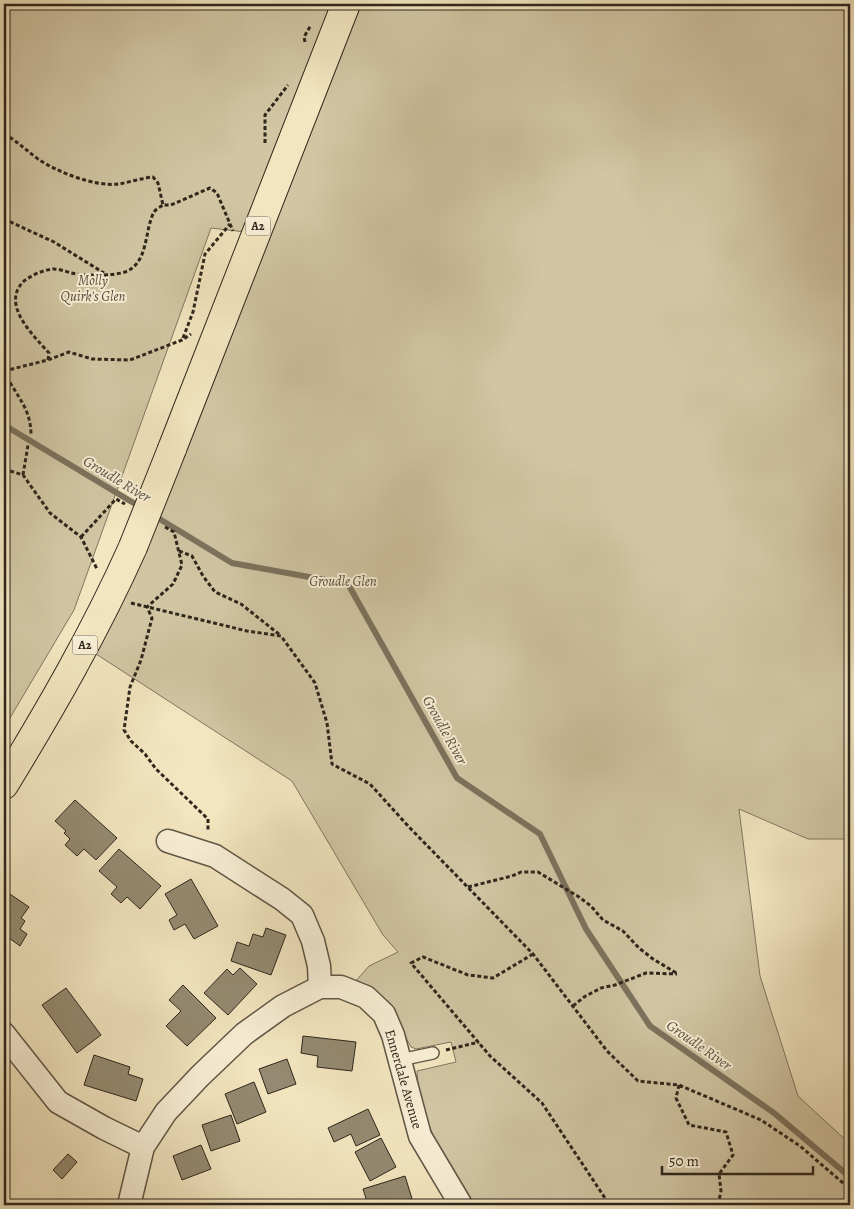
<svg xmlns="http://www.w3.org/2000/svg" width="854" height="1209" font-family="Alegreya,serif">
	<style>
		.green { fill: #d1c5a3; stroke: #807660 }
		.lines { fill: none; stroke-linecap: round; stroke-linejoin: round }
		.stream { stroke: #7c725d; stroke-width: 6 }
		.building { fill: #948a71; stroke: #2f271c }
		.service-casing { stroke: #605645; stroke-width: 14 }
		.minor-casing { stroke: #605645; stroke-width: 25 }
		.trunk-casing { stroke: #2f271c; stroke-width: 30 }
		.path { stroke: #2f271c; stroke-width: 3; stroke-dasharray: 4 2.5; stroke-linecap: butt }
		.service { stroke: #f7eed5; stroke-width: 11 }
		.minor { stroke: #f7eed5; stroke-width: 22 }
		.trunk { stroke: #f2e5bf; stroke-width: 28 }
		.trunk-bridge-casing { stroke: #2f271c; stroke-width: 30; stroke-linecap: butt }
		.trunk-bridge { stroke: #f2e5bf; stroke-width: 28 }
		.labels { text-anchor: middle; stroke-width: 4; stroke-linejoin: round; paint-order: stroke }
		.shield { fill: #f7eed5; stroke: #6b6354; stroke-width: 1 }
		.shield-label { font-size: 12px; font-weight: bold; fill: #2f271c }
		.park-label { font-size: 14px; font-style: italic; fill: #584e3e; stroke: #f7eed5 }
		.street-label { font-size: 14px; fill: #2f271c; stroke: #f7eed5 }
		.water-label { font-size: 15px; font-style: italic; fill: #5c5342; stroke: #f7eed5 }
	</style>
	<rect width="100%" height="100%" fill="#f2e5bf"/>
	<filter id="stains"><feTurbulence type="fractalNoise" baseFrequency=".004" numOctaves="4"/><feColorMatrix values="0 0 0 0 .2 0 0 0 0 .09 0 0 0 0 .02 0 0 0 .5 -.17"/></filter>
	<radialGradient id="worn" r=".72"><stop offset=".6" stop-color="#630" stop-opacity="0"/><stop offset="1" stop-color="#630" stop-opacity=".3"/></radialGradient>
	<!-- green -->
	<path class="green" d="M4,4H850V839H808L739,809L760,976L798,1096L850,1144V1205H473C446,1161 420,1124 417,1071L456,1062L451,1042L416,1049L411,1047L386,1000L355,982L369,966L398,952L383,935L292,781L96,654L122,601L271,235L211,228L74,610L4,728Z"/>
	<g class="lines">
		<!-- stream -->
		<path class="stream" d="M4,425L142,508
			M153,515L232,563L348,584L457,778L540,834L586,929L650,1026L774,1113L850,1177"/>
	</g>
	<!-- building -->
	<path class="building" d="M75,800L117,838L96,860L84,849L77,856L65,845L70,839L64,833L66,831L55,821Z
		M119,849L161,886L140,909L127,897L121,903L111,894L117,887L99,871Z
		M191,879L218,926L194,939L185,924L174,930L169,920L177,915L165,894Z
		M4,890L29,907L21,918L25,921L20,929L27,934L20,946L9,938L4,946Z
		M266,928L286,935L271,975L231,961L237,942L249,946L253,934L263,937Z
		M240,968L257,984L228,1015L204,993L227,969L233,975Z
		M183,985L216,1018L187,1046L166,1026L181,1011L169,1000Z
		M66,988L101,1035L77,1053L42,1005Z
		M303,1036L356,1042L352,1071L317,1067L318,1056L301,1053Z
		M94,1055L130,1067L128,1074L143,1079L136,1101L84,1085Z
		M287,1059L296,1084L268,1094L259,1069Z
		M254,1082L266,1112L237,1124L225,1094Z
		M368,1109L380,1135L356,1146L351,1134L334,1142L328,1128Z
		M231,1115L240,1141L211,1151L202,1125Z
		M381,1138L396,1167L370,1181L355,1152Z
		M201,1145L211,1169L182,1180L173,1156Z
		M68,1154L77,1162L62,1179L53,1170Z
		M405,1176L414,1205H368L363,1189Z"/>
	<g class="lines">
		<defs>
			<path id="service" d="M400,1060L433,1053"/>
			<path id="minor" d="M168,841L215,856L282,899L302,915L313,941L319,966L320,987
				M4,1034L58,1102L104,1128L143,1147
				M129,1205L143,1147L166,1112L200,1076L244,1034L283,1006L320,987H341L366,997L384,1014L393,1035L420,1136L461,1205"/>
			<path id="trunk" d="M172,449L346,4
				M4,785C51,708 96,630 133,547"/>
		</defs>
		<!-- service casing -->
		<use href="#service" class="service-casing"/>
		<!-- minor casing -->
		<use href="#minor" class="minor-casing"/>
		<!-- trunk casing -->
		<use href="#trunk" class="trunk-casing"/>
		<!-- path -->
		<path class="path" d="M305,42L304,37L311,25
			M4,134C17,141 26,150 38,159C57,172 95,187 119,184C130,182 142,178 153,177L158,183L163,205H171L210,188L217,193L233,231
			M265,143V115L288,85
			M4,219L54,242L104,273
			M183,338L193,312L205,254L230,224
			M48,360L49,353C33,335 0,304 24,281C32,275 43,270 53,269C59,269 65,271 71,273C84,276 113,276 125,272C149,263 144,231 154,212C156,209 160,207 163,205
			M4,371L48,360L69,352L92,359L130,360L182,340L191,334
			M4,371C15,395 31,407 31,435
			M4,469L23,475L50,513L81,537L97,569
			M23,475L28,445
			M165,527L174,532L182,565L173,584L147,607L152,618L141,660L130,687L124,730L131,741L145,754L156,769L208,819V831
			M81,537L116,499L125,504
			M179,551L192,556L203,576L215,592L241,604L280,635
			M131,603L247,631L281,636L315,683L327,723L332,764L370,784L409,827L533,954L607,1051L638,1081L679,1085L761,1120L800,1146L850,1189
			M468,887L512,876L521,872H538L579,897L591,906L603,920L623,931L639,948L653,959L678,974
			M533,954L493,978L468,975L423,957L411,963L490,1056L542,1103L607,1201L613,1205
			M573,1006L584,997L601,988L615,985L646,973L677,974
			M446,1050L479,1042
			M679,1085L676,1098L689,1125L726,1132L733,1155L719,1174L721,1191L718,1205"/>
		<!-- service -->
		<use href="#service" class="service"/>
		<!-- minor -->
		<use href="#minor" class="minor"/>
		<!-- trunk -->
		<use href="#trunk" class="trunk"/>
		<defs>
			<path id="trunk-bridge" d="M133,547L172,449"/>
		</defs>
		<!-- trunk-bridge casing -->
		<use href="#trunk-bridge" class="trunk-bridge-casing"/>
		<!-- trunk-bridge -->
		<use href="#trunk-bridge" class="trunk-bridge"/>
	</g>
	<g class="labels">
		<!-- shield labels -->
		<g class="shield">
			<rect x="245.5" y="216.5" width="25" height="19" rx="4"/>
			<rect x="72.5" y="635.5" width="25" height="19" rx="4"/>
		</g>
		<g class="shield-label">
			<text x="258" y="230">A2</text>
			<text x="85" y="649">A2</text>
		</g>
		<!-- park labels -->
		<g class="park-label">
			<text x="93" y="285">Molly<tspan x="93" dy="16">Quirk's Glen</tspan></text>
			<text x="343" y="586">Groudle Glen</text>
		</g>
		<!-- street labels -->
		<g class="street-label">
			<text transform="translate(404 1079) rotate(74)" y="5">Ennerdale Avenue</text>
		</g>
		<!-- water labels -->
		<g class="water-label">
			<text transform="translate(117 479) rotate(31)" y="5">Groudle River</text>
			<text transform="translate(445 730) rotate(61)" y="5">Groudle River</text>
			<text transform="translate(699 1045) rotate(35)" y="5">Groudle River</text>
		</g>
	</g>
	<!-- margin -->
	<rect width="854" height="1209" fill="none" stroke="#f2e5bf" stroke-width="20"/>
	<rect x="5" y="5" width="844" height="1199" fill="none" stroke="#2f271c" stroke-width="2.5"/>
	<rect x="10" y="10" width="834" height="1189" fill="none" stroke="#2f271c"/>
	<!-- scale -->
	<path d="M662 1166v8h151v-8" fill="none" stroke="#2f271c" stroke-width="2.5"/>
	<text x="669" y="1166" font-size="15" fill="#2f271c" stroke="#f7eed5" stroke-width="4" paint-order="stroke">50 m</text>
	<rect width="100%" height="100%" filter="url(#stains)"/>
	<rect width="100%" height="100%" fill="url(#worn)"/>
</svg>
